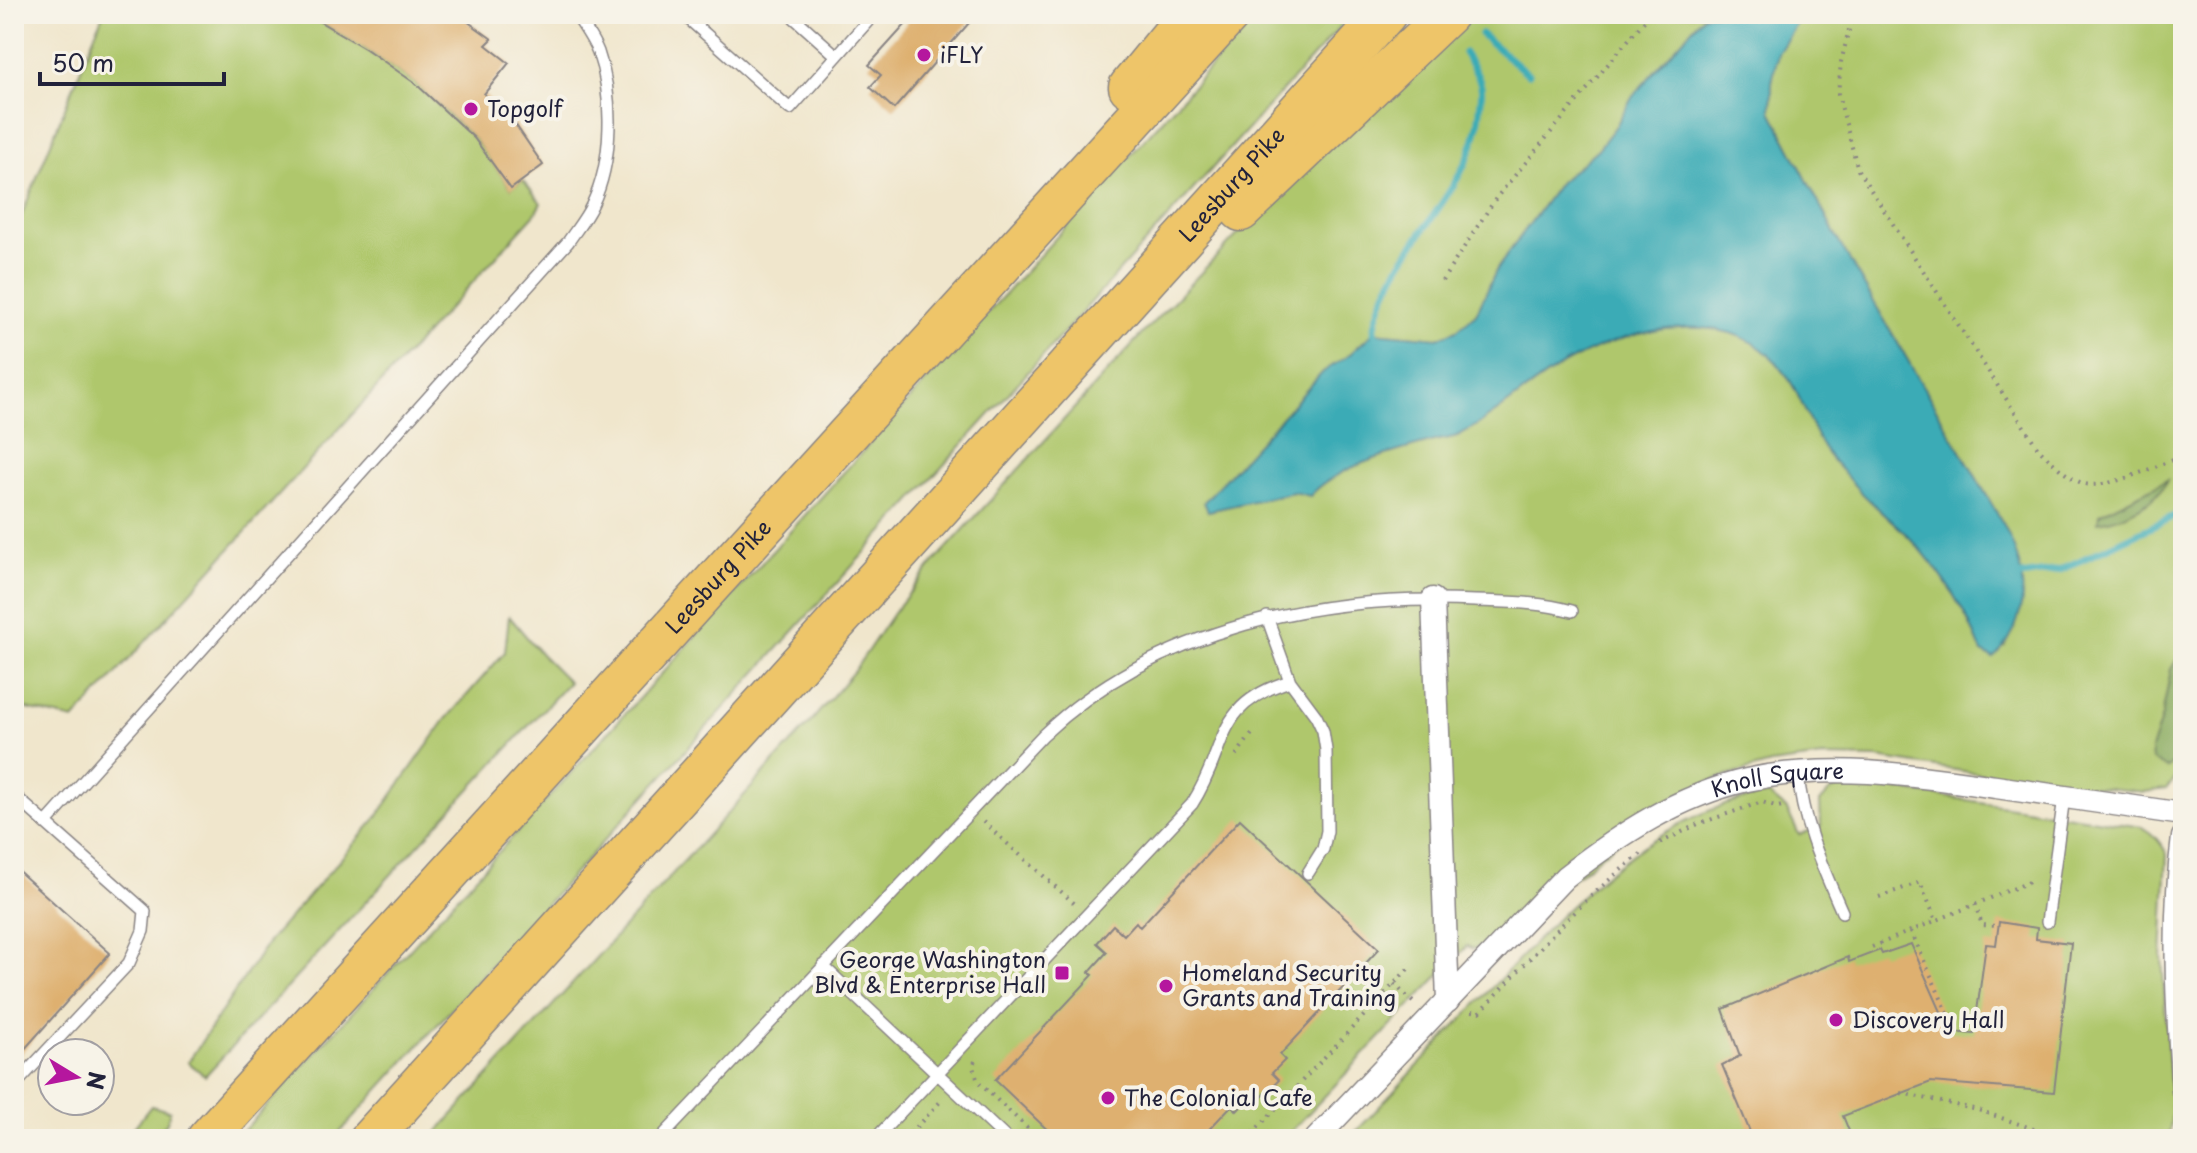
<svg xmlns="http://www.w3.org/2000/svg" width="2197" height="1153" font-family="'Playpen Sans',sans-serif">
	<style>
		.green { fill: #afc76c; stroke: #687454; stroke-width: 2 }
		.forest { fill: #8bac60; stroke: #56674e; stroke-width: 2 }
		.water { fill: #3aabb6; stroke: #2e6678; stroke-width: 2 }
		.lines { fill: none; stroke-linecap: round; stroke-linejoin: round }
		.stream { stroke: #3aabb6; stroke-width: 7 }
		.building { fill: #deb070 }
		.lane-casing { stroke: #898484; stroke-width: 14 }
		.street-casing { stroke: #898484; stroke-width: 25 }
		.highway-casing { stroke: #898484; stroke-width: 43 }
		.path { stroke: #898484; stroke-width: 4; stroke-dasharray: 2 6; stroke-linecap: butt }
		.lane { stroke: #fff; stroke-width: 11 }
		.street { stroke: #fff; stroke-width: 22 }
		.highway { stroke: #eec569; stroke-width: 40 }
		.poi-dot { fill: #b5179e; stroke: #f7f3e8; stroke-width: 3 }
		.labels { text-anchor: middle; stroke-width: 8; stroke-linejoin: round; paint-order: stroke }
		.poi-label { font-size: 22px; fill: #22223b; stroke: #f7f3e8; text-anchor: start }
		.street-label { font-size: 22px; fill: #22223b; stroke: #f7f3e8 }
	</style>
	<rect width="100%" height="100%" fill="#f7f3e8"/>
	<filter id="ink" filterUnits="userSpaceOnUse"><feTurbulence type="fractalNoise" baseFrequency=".0125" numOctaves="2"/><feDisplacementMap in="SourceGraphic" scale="16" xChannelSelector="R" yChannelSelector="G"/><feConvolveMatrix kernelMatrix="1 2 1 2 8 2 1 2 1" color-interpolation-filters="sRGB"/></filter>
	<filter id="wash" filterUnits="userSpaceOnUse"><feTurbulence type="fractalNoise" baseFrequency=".006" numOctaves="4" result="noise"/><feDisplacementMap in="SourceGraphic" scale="32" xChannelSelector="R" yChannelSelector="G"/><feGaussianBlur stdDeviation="1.8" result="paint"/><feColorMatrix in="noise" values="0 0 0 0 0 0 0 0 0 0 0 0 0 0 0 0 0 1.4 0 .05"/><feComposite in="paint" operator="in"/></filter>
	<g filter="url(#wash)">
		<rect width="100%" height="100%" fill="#f0e6cc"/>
		<!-- green -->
		<path class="green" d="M103,14H307L366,49L416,84L474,138L511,188L523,180L541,203L535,214L74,720L14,706V234Z
			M1258,14H1352L334,1139H236L656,680Z
			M1464,14H1705L1632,97L1616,126L1598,149L1560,182L1497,269L1476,314L1457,330L1438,338L1374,332L1349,355L1323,372L1204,502L1208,511L1293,492L1310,496C1335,467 1394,452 1430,442C1439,439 1451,439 1459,435C1499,415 1531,382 1570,361C1630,329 1726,304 1778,364C1798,387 1806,417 1821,443C1826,454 1835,463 1843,472C1862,497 1889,517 1912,540C1941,570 1967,613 1982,652L2005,647C2029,597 2025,578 2005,527L1840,244L1771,111L1772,82L1778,53L1803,14H2183V762L2180,770L2166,789L2144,792L1995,776L1877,758L1822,757L1771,764L1716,779L1673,797L1490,946L1473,949L1467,946L1284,1139H431L808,725L854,671L894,612L936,560L1140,336L1323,146Z
			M509,616L541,654L569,682L205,1076L188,1062L268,942L374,821L446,719L505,652Z
			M1841,786L1894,789L2142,827C2154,834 2161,842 2167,854L2162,958L2172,1111L2169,1139H1349L1555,921C1614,863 1684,806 1769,795L1787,810L1799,835L1821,826L1820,802L1830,791Z
			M151,1106L170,1111L167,1122L155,1139H125Z"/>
		<!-- forest -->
		<path class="forest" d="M2167,480C2158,502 2122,519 2098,522L2099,514Z
			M2183,649V732L2178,758L2167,769L2152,760L2151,750L2162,716L2171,669Z"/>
		<!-- water -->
		<path class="water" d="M1705,14H1803L1778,53L1772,82L1771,111L1840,244L2005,527C2010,539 2016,551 2019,564C2028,596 2019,636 1993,658L1982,652C1967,613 1941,570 1912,540C1890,517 1862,497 1843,472C1835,463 1826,454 1821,444C1806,417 1798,387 1778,364C1726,304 1630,329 1570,361C1531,382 1499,415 1459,435C1451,439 1439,439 1430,442C1394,452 1335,467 1310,496L1293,492L1208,511L1204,502L1323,372L1349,355L1374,332L1438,338L1457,330L1476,314L1497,269L1560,182L1598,149L1616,126L1632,97Z"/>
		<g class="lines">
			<!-- stream -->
			<path class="stream" d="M1481,34L1528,74
				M1374,332C1386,249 1473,196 1480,111C1480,103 1483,93 1481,86C1479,74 1470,63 1464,53
				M2021,576L2060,570L2183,512"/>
		</g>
		<g id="blocks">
			<!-- building -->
			<path class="building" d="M307,14H472L467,21L492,39L486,45L509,63L484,94L515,124L543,165L511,189L474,138L416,84L366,49Z
				M915,14H959L969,23L894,109L870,87L881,75L869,65Z
				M1240,819L1379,949L1280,1055L1285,1060L1272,1073L1279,1080L1260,1099L1254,1093L1237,1111L1232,1105L1200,1139H1057L995,1080L1093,975L1089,972L1107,952L1097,943L1113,925L1124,935L1136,922L1140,927Z
				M14,867L110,953L14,1061Z
				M1999,922L2037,928L2036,939L2071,943L2054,1092L1931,1082L1843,1116L1851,1136L1844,1139H1753L1722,1065L1740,1056L1723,1009L1848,957L1849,962L1880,950L1882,954L1911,944L1950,1032L1974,1034L1986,944L1996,945Z"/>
		</g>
	</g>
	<g filter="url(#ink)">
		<use href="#blocks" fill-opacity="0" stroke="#898484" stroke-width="2"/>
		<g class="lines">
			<defs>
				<path id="lane" d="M683,14L790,109L874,14
					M790,14L837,56
					M1267,617L1290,681L1316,716L1323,731L1326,750L1327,831L1323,849L1308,873
					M1798,773C1802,823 1822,866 1842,912
					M14,795L145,911L143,931L129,963L14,1086
					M47,822L568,242C576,230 586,218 592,205C613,162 614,97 598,52C593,39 583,26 576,14
					M2047,922L2064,797
					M823,966L1007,1139
					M660,1139L1043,735C1158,626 1322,594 1475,601C1507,602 1541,602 1572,611
					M875,1139L1192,804C1229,747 1212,705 1290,681"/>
				<g id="street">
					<path d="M1433,599L1448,1001"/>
					<path d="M2183,837C2172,922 2177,1005 2183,1091"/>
					<path id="s1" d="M1316,1139L1565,877C1620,834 1678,796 1747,780C1829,762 1914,775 1996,787C2058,796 2121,805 2183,814"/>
				</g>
				<g id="highway">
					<path d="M1129,87L1189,14"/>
					<path d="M1241,211L1448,14"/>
					<path id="s2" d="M207,1139L1230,14"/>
					<path id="s3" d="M370,1139L1386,14"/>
				</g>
			</defs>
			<!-- lane casing -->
			<use href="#lane" class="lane-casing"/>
			<!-- street casing -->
			<use href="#street" class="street-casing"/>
			<!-- highway casing -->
			<use href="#highway" class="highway-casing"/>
			<!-- path -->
			<path class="path" d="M1853,14L1841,62L1838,94L1858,170L2038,448C2051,460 2064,476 2082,483C2105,492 2158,464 2183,456
				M1442,281L1496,198L1650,14
				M1236,755L1252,734
				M983,822L1075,904
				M1660,843L1698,824L1762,802L1778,807L1786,805
				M1879,897L1920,882L1936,920
				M1975,904L1982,925L1996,926
				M1911,931L1952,1023L1969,1025
				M1872,947L2034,880
				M1394,984L1415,1004
				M1472,1011L1480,1012C1533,956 1583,897 1645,851
				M975,1061L973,1067L978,1082L1039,1139
				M1901,1093L1978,1110L2063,1139
				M905,1139L941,1101
				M1247,1139L1408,969"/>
			<!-- lane -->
			<use href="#lane" class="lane"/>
			<!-- street -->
			<use href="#street" class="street"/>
			<!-- highway -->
			<use href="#highway" class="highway"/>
		</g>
	</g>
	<!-- markers -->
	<g class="poi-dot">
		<circle cx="924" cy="55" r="8"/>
		<circle cx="471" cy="109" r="8"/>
		<rect x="1054" y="965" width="16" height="16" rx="4"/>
		<circle cx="1166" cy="986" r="8"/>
		<circle cx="1836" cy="1020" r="8"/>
		<circle cx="1108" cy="1098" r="8"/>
	</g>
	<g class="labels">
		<!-- poi labels -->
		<g class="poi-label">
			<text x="940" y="63">iFLY</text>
			<text x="487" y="117">Topgolf</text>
			<text x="1046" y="968" text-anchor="end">George Washington<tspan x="1046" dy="25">Blvd &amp; Enterprise Hall</tspan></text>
			<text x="1182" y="981">Homeland Security<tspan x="1182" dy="25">Grants and Training</tspan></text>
			<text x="1852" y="1028">Discovery Hall</text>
			<text x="1124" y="1106">The Colonial Cafe</text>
		</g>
		<!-- street labels -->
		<g class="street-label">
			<text dy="8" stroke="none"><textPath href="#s3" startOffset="1286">Leesburg Pike</textPath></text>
			<text dy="8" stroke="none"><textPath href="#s2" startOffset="760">Leesburg Pike</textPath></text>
			<text dy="8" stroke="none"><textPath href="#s1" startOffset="600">Knoll Square</textPath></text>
		</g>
	</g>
	<!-- margin -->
	<rect width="2197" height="1153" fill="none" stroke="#f7f3e8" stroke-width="48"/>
	<!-- north arrow -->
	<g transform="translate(76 1077) rotate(100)"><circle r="38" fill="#f7f3e8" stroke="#a29fa3" stroke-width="2"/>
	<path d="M0-6L14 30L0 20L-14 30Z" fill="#b5179e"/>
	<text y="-12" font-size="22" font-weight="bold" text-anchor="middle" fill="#22223b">N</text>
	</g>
	<!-- scale -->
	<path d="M40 72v12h184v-12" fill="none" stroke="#22223b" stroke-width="4"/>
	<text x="52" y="72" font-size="24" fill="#22223b" stroke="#f7f3e8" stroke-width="6" paint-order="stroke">50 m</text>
</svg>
